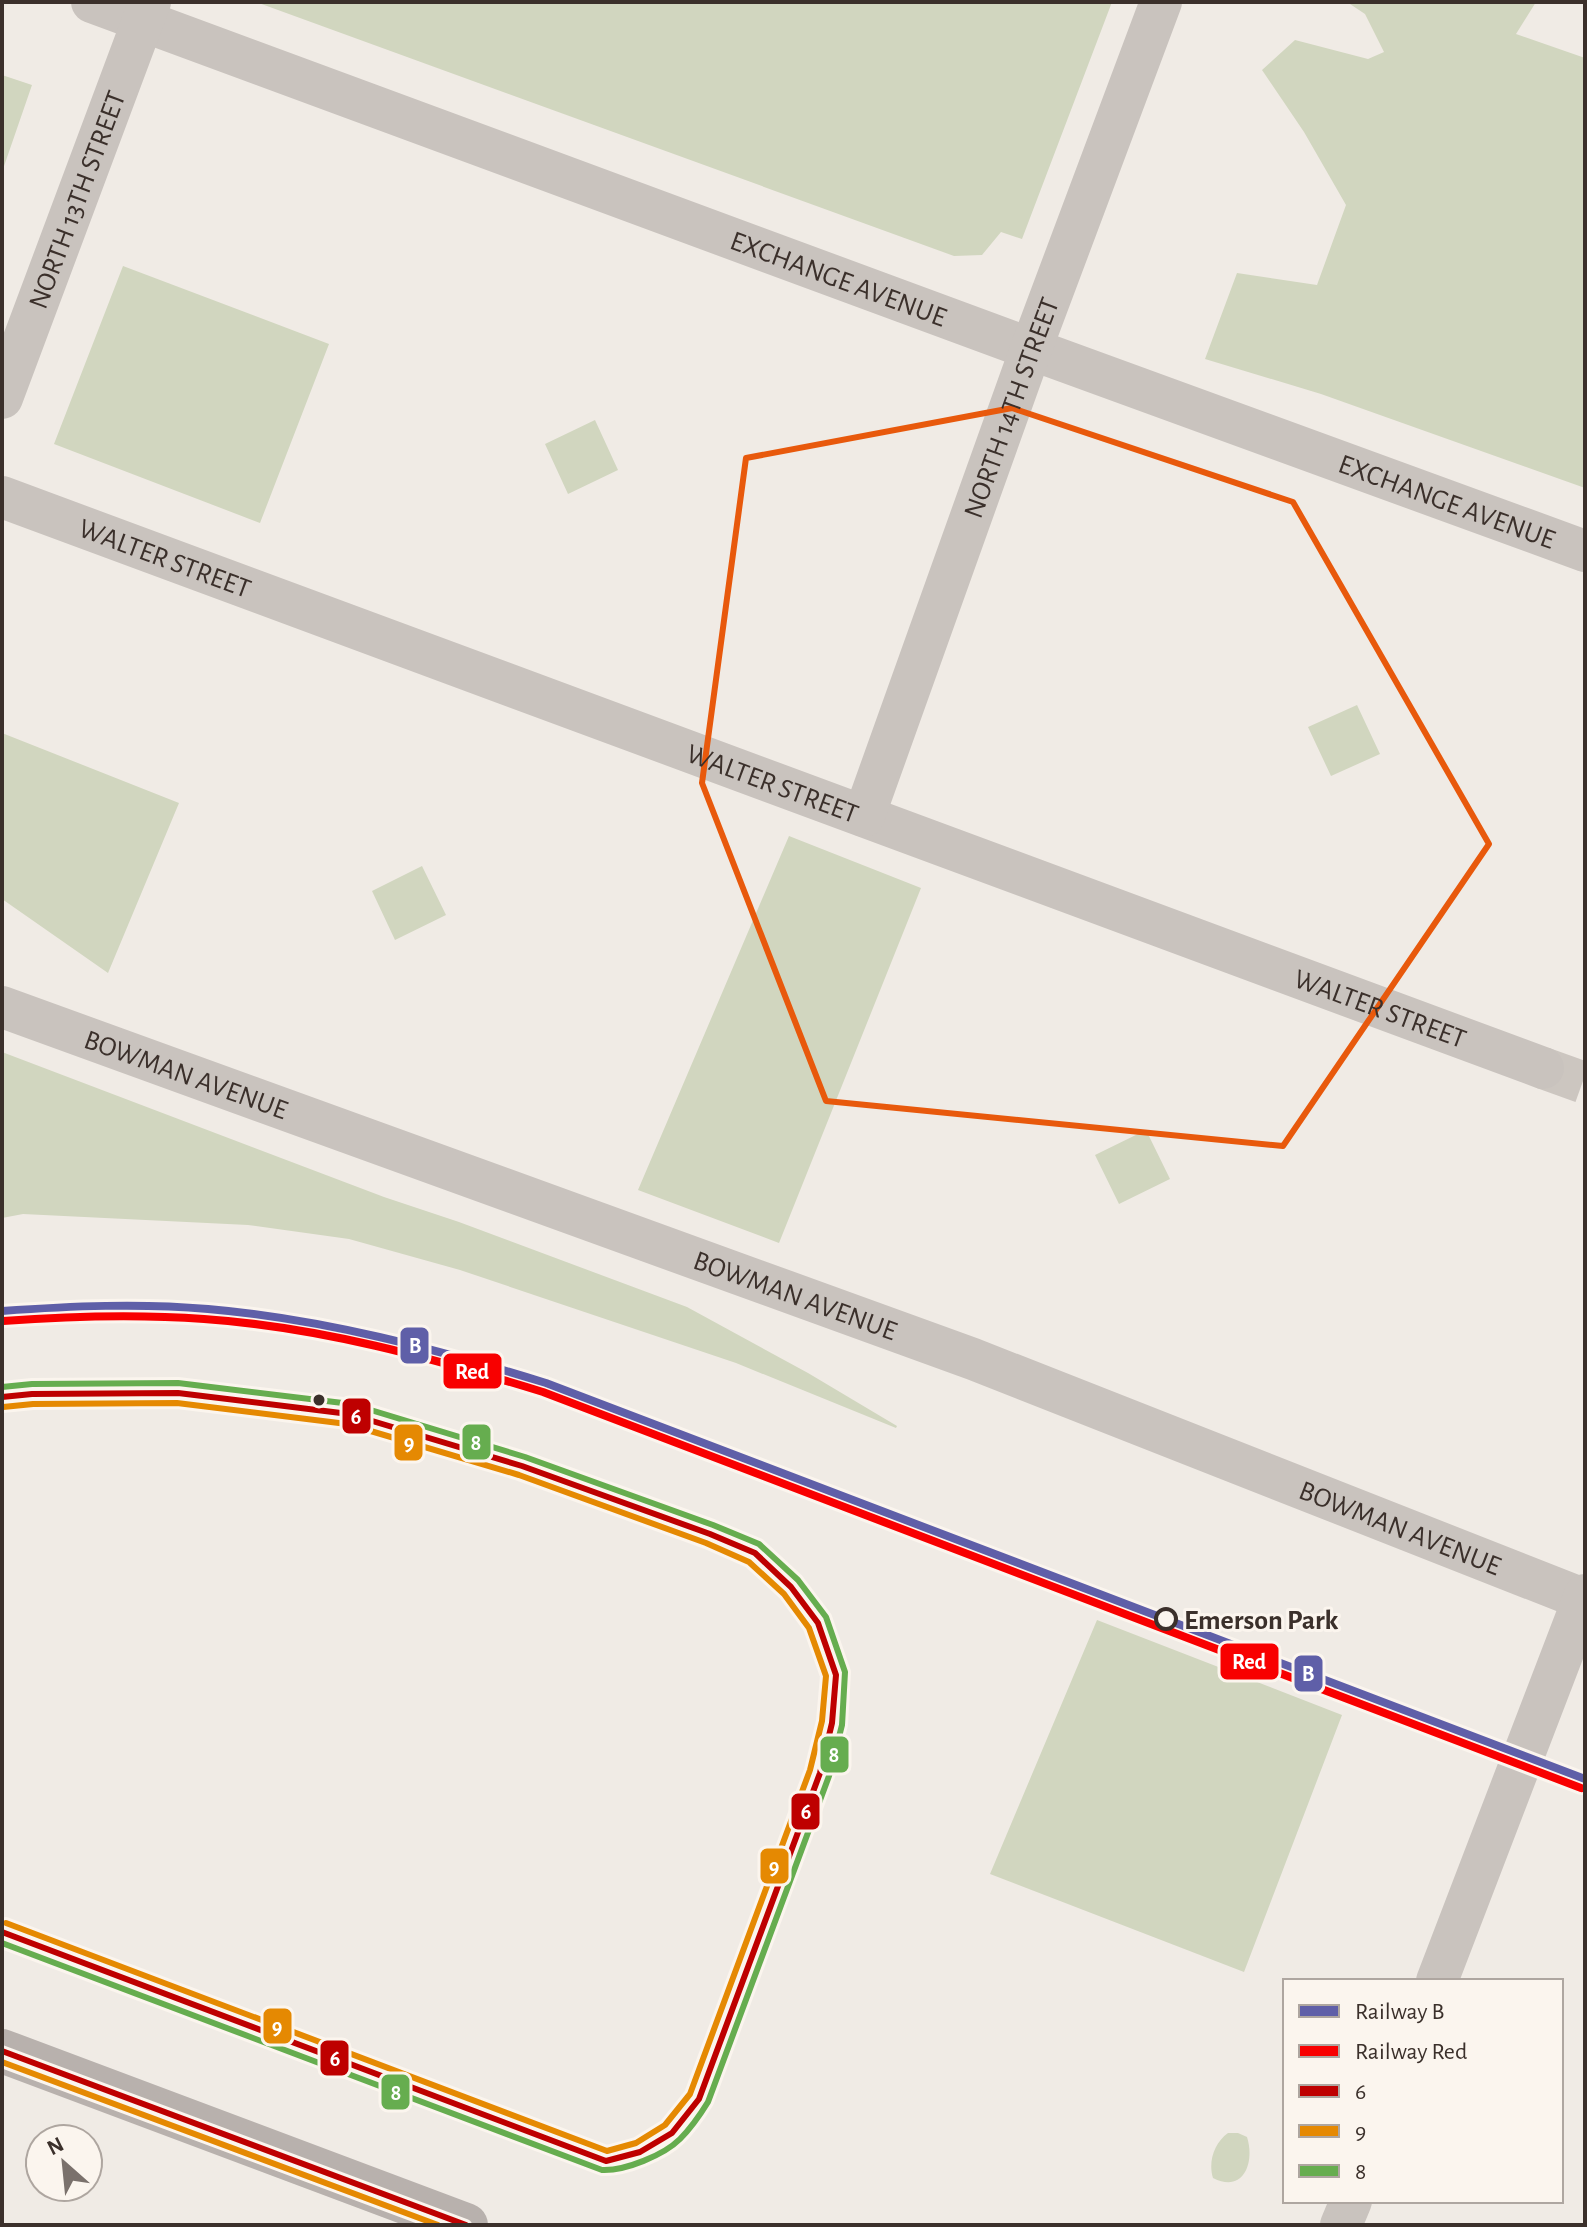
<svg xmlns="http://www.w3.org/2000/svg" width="1587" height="2227" font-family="'Alegreya Sans',sans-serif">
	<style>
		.green { fill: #d1d6bf }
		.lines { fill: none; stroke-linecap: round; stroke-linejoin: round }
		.minor-tunnel { stroke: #ccc6c0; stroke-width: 42; stroke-dasharray: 42 21; stroke-linecap: butt }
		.minor { stroke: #c9c3be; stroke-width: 42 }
		.major { stroke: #b8b1ad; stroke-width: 44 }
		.bus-1-casing { stroke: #fbf5ee; stroke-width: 12 }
		.bus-2-casing { stroke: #fbf5ee; stroke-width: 12 }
		.bus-3-casing { stroke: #fbf5ee; stroke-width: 12 }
		.bus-1 { stroke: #be0000; stroke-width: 6 }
		.bus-2 { stroke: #e58902; stroke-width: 6 }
		.bus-3 { stroke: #66ad4f; stroke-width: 6 }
		.rail-1-casing { stroke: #fbf5ee; stroke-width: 14 }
		.rail-2-casing { stroke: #fbf5ee; stroke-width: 14 }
		.rail-1 { stroke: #5f5fa8; stroke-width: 8 }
		.rail-2 { stroke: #f80000; stroke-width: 8 }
		.marked { fill: none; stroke: #e8590c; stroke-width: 6; stroke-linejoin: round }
		.bus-dot { fill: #3b302b; stroke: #fbf5ee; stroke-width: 3 }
		.stop-dot { fill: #fbf5ee; stroke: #3b302b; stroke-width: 4 }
		.labels { text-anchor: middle; stroke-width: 6; stroke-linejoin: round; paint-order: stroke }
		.street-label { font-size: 28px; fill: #3b302b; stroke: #fbf5ee }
		.stop-label { font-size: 28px; font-weight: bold; fill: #3b302b; stroke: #fbf5ee; text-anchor: start }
		.line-badge { stroke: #fbf5ee; stroke-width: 3 }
		.badge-label { font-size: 22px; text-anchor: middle; font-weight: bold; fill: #fff }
	</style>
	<rect width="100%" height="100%" fill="#f0ebe5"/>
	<!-- green -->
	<path class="green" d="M256,2H1112L1022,239L1001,232L982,255L954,256Z
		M1347,2H1536L1516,34L1585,58V488L1321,394L1205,359L1237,273L1317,285L1346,205L1304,132L1262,70L1295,40L1368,59L1384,52L1365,14Z
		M2,75L32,85L2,172Z
		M123,266L329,344L260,523L54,444Z
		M595,420L618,470L568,494L545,444Z
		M1357,705L1380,754L1331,776L1308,727Z
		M2,733L179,803L108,973L2,899Z
		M789,836L921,888L779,1243L638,1190Z
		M422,866L446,915L395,940L372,891Z
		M2,1052L384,1197L459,1222L687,1307L808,1373L897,1426L896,1428L736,1363L460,1270L349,1239L248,1225L23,1214L2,1218Z
		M1146,1130L1170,1179L1119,1204L1095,1155Z
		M1097,1620L1342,1715L1244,1972L990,1874Z
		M1228,2133H1238L1247,2137C1255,2162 1244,2194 1213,2178C1208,2162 1214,2143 1228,2133Z"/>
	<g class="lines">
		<!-- minor-tunnel -->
		<path class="minor-tunnel" d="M1543,1068L1585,1083"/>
		<!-- minor -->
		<g class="minor">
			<path id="s1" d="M92,2L1031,349L1585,551"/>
			<path id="s2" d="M2,398L150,2"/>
			<path id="s3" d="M2,497L1543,1068"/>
			<path id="s4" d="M864,816L1031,349L1161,2"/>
			<path id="s5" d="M2,1007L973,1359L1583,1599"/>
			<path d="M1437,1981L1585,1595"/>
			<path d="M1341,2225L1351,2201"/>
		</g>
		<!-- major -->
		<path class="major" d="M2,2051L466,2225"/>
		<defs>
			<path id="bus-1" d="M2,1397L32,1394L178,1393L349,1414L522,1466L710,1534L755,1553L791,1587L818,1623L836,1675L832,1723L820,1773L699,2099L672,2133L640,2152L606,2161L2,1932
				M2,2051L466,2225"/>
			<path id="bus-2" d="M3,1407L33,1404L177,1403L347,1424L519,1475L706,1543L749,1562L784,1594L809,1628L826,1676L822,1721L810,1770L690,2094L665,2125L636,2143L607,2151L6,1923
				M2,2062L438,2225"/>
			<path id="bus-3" d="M2,1387L32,1384L178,1383L351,1404L525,1457L713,1525L759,1544L798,1580L826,1617L845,1672L842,1725L829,1776L708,2102C700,2115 691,2128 680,2139C664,2155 625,2171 602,2170L2,1943"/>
		</defs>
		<!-- bus-1 casing -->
		<use href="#bus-1" class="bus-1-casing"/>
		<!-- bus-2 casing -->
		<use href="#bus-2" class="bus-2-casing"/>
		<!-- bus-3 casing -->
		<use href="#bus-3" class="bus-3-casing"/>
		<!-- bus-1 -->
		<use href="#bus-1" class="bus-1"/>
		<!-- bus-2 -->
		<use href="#bus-2" class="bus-2"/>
		<!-- bus-3 -->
		<use href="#bus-3" class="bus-3"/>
		<defs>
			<path id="rail-1" d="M2,1311C71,1306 140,1303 208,1309C324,1319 436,1349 546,1383L1585,1779"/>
			<path id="rail-2" d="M3,1321C70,1316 137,1314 204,1319C320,1327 432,1358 543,1392L1581,1788"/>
		</defs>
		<!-- rail-1 casing -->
		<use href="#rail-1" class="rail-1-casing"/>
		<!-- rail-2 casing -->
		<use href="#rail-2" class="rail-2-casing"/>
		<!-- rail-1 -->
		<use href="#rail-1" class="rail-1"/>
		<!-- rail-2 -->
		<use href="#rail-2" class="rail-2"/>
	</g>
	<!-- marked area -->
	<path class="marked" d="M1012,408L1293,502L1489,844L1283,1146L826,1101L702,783L746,458Z"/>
	<!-- markers -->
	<circle class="bus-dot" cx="319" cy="1400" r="7"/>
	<circle class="stop-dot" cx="1166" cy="1619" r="10"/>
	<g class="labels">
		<!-- street labels -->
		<g class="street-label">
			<text dy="10" stroke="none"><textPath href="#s2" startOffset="212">NORTH 13TH STREET</textPath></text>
			<text dy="10" stroke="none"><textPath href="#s1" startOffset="796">EXCHANGE AVENUE</textPath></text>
			<text dy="10" stroke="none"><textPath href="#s4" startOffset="434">NORTH 14TH STREET</textPath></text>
			<text dy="10" stroke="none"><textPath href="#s1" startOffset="1444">EXCHANGE AVENUE</textPath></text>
			<text dy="10" stroke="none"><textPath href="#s3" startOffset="174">WALTER STREET</textPath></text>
			<text dy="10" stroke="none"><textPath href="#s3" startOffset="822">WALTER STREET</textPath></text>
			<text dy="10" stroke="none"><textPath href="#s3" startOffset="1470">WALTER STREET</textPath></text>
			<text dy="10" stroke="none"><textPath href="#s5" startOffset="196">BOWMAN AVENUE</textPath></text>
			<text dy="10" stroke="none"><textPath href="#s5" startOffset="844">BOWMAN AVENUE</textPath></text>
			<text dy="10" stroke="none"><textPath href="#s5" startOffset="1492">BOWMAN AVENUE</textPath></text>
		</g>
		<!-- stop labels -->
		<g class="stop-label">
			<text x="1184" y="1629">Emerson Park</text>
		</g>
	</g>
	<g class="line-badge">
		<rect x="399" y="1326" width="31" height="39" rx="8" fill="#5f5fa8"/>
		<rect x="442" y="1352" width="61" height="38" rx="8" fill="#f80000"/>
		<rect x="341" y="1397" width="31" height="38" rx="8" fill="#be0000"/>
		<rect x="461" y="1423" width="31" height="38" rx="8" fill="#66ad4f"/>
		<rect x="393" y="1423" width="31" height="39" rx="8" fill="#e58902"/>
		<rect x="1219" y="1642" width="61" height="39" rx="8" fill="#f80000"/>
		<rect x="1293" y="1654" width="31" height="39" rx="8" fill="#5f5fa8"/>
		<rect x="819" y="1735" width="31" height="39" rx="8" fill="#66ad4f"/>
		<rect x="790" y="1792" width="31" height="39" rx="8" fill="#be0000"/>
		<rect x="759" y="1847" width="31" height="38" rx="8" fill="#e58902"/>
		<rect x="262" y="2007" width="31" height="38" rx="8" fill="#e58902"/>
		<rect x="319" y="2039" width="31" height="38" rx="8" fill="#be0000"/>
		<rect x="380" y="2073" width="31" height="38" rx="8" fill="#66ad4f"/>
	</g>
	<g class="badge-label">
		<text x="415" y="1353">B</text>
		<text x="472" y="1379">Red</text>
		<text x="356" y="1424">6</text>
		<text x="476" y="1450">8</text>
		<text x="409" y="1450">9</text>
		<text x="1249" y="1669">Red</text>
		<text x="1308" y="1681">B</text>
		<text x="834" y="1762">8</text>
		<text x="806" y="1819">6</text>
		<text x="774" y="1874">9</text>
		<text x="277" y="2034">9</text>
		<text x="335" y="2066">6</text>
		<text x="396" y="2100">8</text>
	</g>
	<!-- border -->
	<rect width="1587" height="2227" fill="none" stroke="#3b302b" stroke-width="8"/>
	<!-- legend -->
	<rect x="1283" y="1979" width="280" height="224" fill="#fbf5ee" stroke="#aea6a0" stroke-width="2"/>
	<rect x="1299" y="2005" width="40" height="12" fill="#5f5fa8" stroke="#aea6a0" stroke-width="2"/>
	<text x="1355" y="2019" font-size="24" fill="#3b302b">Railway B</text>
	<rect x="1299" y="2045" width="40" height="12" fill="#f80000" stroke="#aea6a0" stroke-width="2"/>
	<text x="1355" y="2059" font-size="24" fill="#3b302b">Railway Red</text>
	<rect x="1299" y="2085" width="40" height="12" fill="#be0000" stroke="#aea6a0" stroke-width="2"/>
	<text x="1355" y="2099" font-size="24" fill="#3b302b">6</text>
	<rect x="1299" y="2125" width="40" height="12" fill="#e58902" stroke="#aea6a0" stroke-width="2"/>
	<text x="1355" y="2139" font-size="24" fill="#3b302b">9</text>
	<rect x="1299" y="2165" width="40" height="12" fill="#66ad4f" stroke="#aea6a0" stroke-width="2"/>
	<text x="1355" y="2179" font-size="24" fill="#3b302b">8</text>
	<!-- north arrow -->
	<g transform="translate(64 2163) rotate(333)"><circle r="38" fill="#fbf5ee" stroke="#aea6a0" stroke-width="2"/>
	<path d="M0-6L14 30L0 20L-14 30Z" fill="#7a716c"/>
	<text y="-12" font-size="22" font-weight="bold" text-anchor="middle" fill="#3b302b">N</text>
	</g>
</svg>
